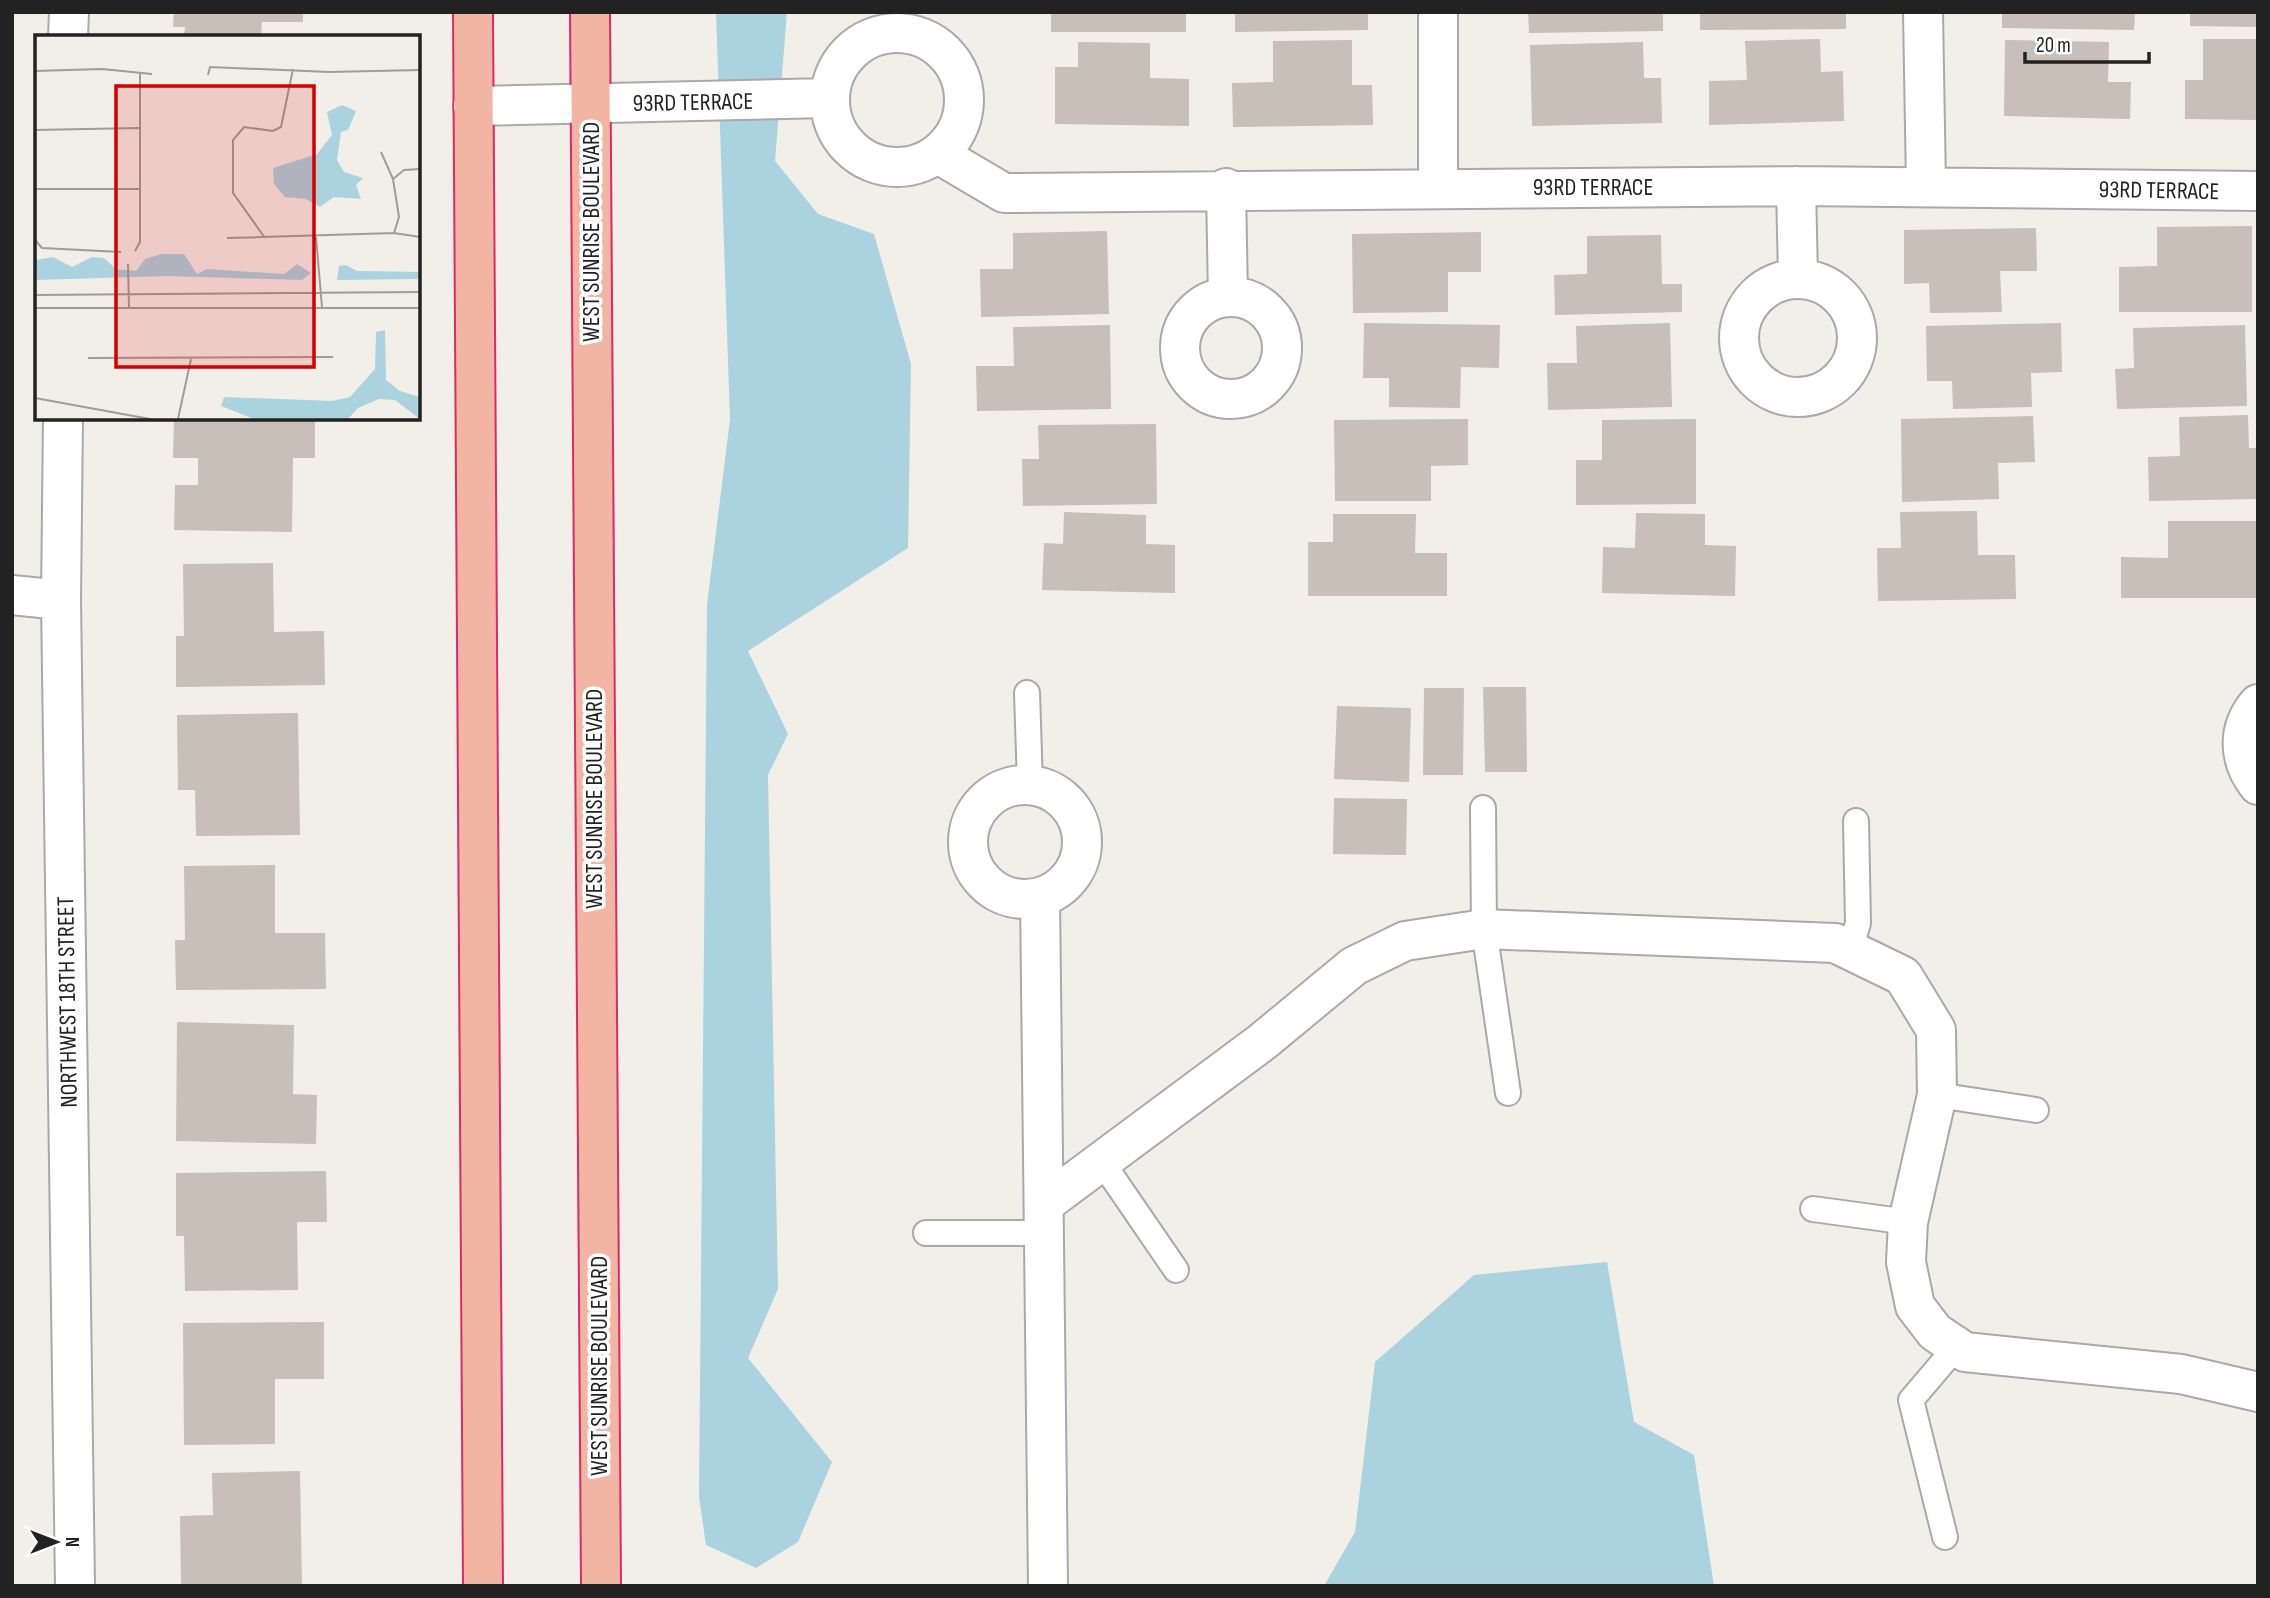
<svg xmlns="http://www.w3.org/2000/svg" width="2270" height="1598" font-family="'Sofia Sans Condensed',sans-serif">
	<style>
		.water { fill: #aad3df }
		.building { fill: #c7bfb8 }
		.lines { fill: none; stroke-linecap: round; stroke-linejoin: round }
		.service-casing { stroke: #a9a9a9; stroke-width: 28 }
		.minor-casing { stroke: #a9a9a9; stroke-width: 42 }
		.trunk-casing { stroke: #dc2a67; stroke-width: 42 }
		.service { stroke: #fff; stroke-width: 24 }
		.minor { stroke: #fff; stroke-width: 38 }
		.trunk { stroke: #f2b4a3; stroke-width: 38 }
		.labels { text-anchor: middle; stroke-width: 7; stroke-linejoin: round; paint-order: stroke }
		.street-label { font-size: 24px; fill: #222; stroke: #fff }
		.inset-road { fill: none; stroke: #9f9d99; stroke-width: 2 }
		.view { fill: #d40000; fill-opacity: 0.15; stroke: #d40000; stroke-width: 3.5 }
		.inset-edge { fill: none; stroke: #222; stroke-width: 3.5 }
	</style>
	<rect width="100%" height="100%" fill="#f2efe9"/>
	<!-- water -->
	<path class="water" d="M716,12H787L775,161L818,214L874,234L911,364L908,548L748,651L788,734L768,775L778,1289L748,1358L832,1462L798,1542L756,1568L706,1545L699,1497L707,605L730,419Z
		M1607,1262L1634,1422L1694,1455L1714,1586H1324L1355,1532L1375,1362L1474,1275Z"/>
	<!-- building -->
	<path class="building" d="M174,12H303V22H262L261,37H184L185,27H173Z
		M1051,12H1186V32H1051Z
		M1235,12H1368V30L1235,32Z
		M1528,12H1663V31L1529,33Z
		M1700,12H1846V29L1700,30Z
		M2002,12H2135L2134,30L2002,28Z
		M2190,12H2258V27L2190,26Z
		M1820,39L1821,72L1843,71L1844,121L1709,125V81L1747,80L1745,41Z
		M2203,39H2258V120L2185,119V80H2203Z
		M1352,40V85H1372L1373,125L1233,127L1232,83L1273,82V41Z
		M2005,40L2109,42L2108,82H2131L2130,119L2004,116Z
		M1078,42L1150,43V78L1189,79V126L1055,124V67H1078Z
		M1643,42L1644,78H1661L1662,123L1532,126L1530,45Z
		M2252,226V312H2119V267L2157,266V227Z
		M2036,228L2037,271H2000L2002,312L1930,313L1929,283L1904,284V230Z
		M1107,231L1109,314L981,317L980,269H1013V233Z
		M1481,232V272H1448V312L1353,313L1352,234Z
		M1661,235L1662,284H1682V312L1555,315L1554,275L1587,274V236Z
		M1364,323L1500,325L1499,368L1461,367L1460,408L1389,407V378H1363Z
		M1670,323L1672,407L1548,410L1547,363H1577L1576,326Z
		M2061,323L2062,372L2031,373L2032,407L1953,409L1952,381H1927L1926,326Z
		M1110,325L1111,409L977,411L976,366H1014L1013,327Z
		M2245,325L2247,406L2117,409L2115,369L2134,368L2133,328Z
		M2248,415L2249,448H2258V499L2149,501L2148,457L2180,456L2179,417Z
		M2033,416L2035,462L1998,463L1999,499L1902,502L1901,419Z
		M174,418H315V458H293L292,532L174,530L175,485H198V458H173Z
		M1468,419V465L1431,466V501H1335L1334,420Z
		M1696,419V504L1576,505V460H1602V420Z
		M1156,424L1157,504L1023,506L1022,459H1039L1038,425Z
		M1977,511L1978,555H2015L2016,599L1878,601L1877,548H1901L1900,512Z
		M1064,512L1146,515V544L1175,545V593L1042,590L1044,543L1063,544Z
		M1636,513L1705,514V545L1736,546L1735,596L1602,593L1603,547L1635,548Z
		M1333,514H1416L1415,553H1447V596H1308V542H1333Z
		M2168,521H2258V598H2121V557L2168,558Z
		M273,563L274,632L324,631L325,685L176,687V636H184L183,564Z
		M1483,687H1526L1527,772H1485Z
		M1424,688H1464L1463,775H1423Z
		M1337,706L1411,708L1409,782L1334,779Z
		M298,713L300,835L196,836L195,790H178L177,715Z
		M1334,798L1407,799L1406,855L1333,854Z
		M275,865V933H325L326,989L176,990L175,940H185L184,866Z
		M177,1022L294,1025L293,1094L317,1095L316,1144L176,1141Z
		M326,1171L327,1222H297L298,1290L185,1291L184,1236H176V1173Z
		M324,1322V1379H275V1444L184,1445L183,1323Z
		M300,1471L302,1586H181L180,1516L213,1515L212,1473Z"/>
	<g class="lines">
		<defs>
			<path id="service" d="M1027,693L1030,785
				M1483,808L1484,929L1508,1093
				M1850,950L1858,923L1856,821
				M1937,1095L2036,1110
				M1102,1162L1176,1270
				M1813,1209L1908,1222
				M926,1233H1044
				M1945,1537L1911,1400L1957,1346"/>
			<path id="minor" d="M1438,12V188
				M1923,12L1926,186
				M830 100a67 67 0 1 1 134 0a67 67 0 1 1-134 0Z
				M68,37L69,12
				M473,106L829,98
				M938,154L1004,193L1796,186L2258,191
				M1796,186L1798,278
				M1226,188L1228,297
				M1739 338a59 59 0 1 1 118 0a59 59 0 1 1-118 0Z
				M1180 348a51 51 0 1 1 102 0a51 51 0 1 1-102 0Z
				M63,418L61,600L75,1586
				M12,595L61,600
				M2258,704C2237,729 2238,759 2258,785
				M968 842a57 57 0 1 1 114 0a57 57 0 1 1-114 0Z
				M1040,897L1048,1586
				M1044,1204L1262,1042L1354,966L1405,941L1484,929L1835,943L1903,976L1936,1030L1937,1095L1908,1222L1906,1262L1915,1306L1935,1332L1965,1352L2181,1374L2258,1392"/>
			<path id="trunk" d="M473,12L483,1586
				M590,12L601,1586"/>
		</defs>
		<!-- service casing -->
		<use href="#service" class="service-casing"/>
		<!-- minor casing -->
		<use href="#minor" class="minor-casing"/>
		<!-- trunk casing -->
		<use href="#trunk" class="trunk-casing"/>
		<!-- service -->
		<use href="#service" class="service"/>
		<!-- minor -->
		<use href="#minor" class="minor"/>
		<!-- trunk -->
		<use href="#trunk" class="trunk"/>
	</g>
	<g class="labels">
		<!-- street labels -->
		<g class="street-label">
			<text transform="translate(693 102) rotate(-1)" y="8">93RD TERRACE</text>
			<text x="1593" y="195">93RD TERRACE</text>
			<text transform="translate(2159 190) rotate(1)" y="8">93RD TERRACE</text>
			<text transform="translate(591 232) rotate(-90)" y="8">WEST SUNRISE BOULEVARD</text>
			<text transform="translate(594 799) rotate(-90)" y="8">WEST SUNRISE BOULEVARD</text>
			<text transform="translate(67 1002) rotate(-91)" y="8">NORTHWEST 18TH STREET</text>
			<text transform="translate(599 1366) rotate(-90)" y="8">WEST SUNRISE BOULEVARD</text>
		</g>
	</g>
	<!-- overview -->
	<g transform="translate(35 35)">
		<rect width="385" height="385" fill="#f2efe9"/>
		<path d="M307,70L321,76L313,95L306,97L302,125L309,137L328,143L321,150L326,164L299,162L285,172L271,164L250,162L239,149L238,133L282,119L297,100L292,77ZM126,219H149L162,239L172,234L249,239L262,229L276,238L267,245L133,241L0,245L1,225L18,222L37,232L57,222L69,223L81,234L101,236L110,224ZM311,230L322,236L385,237V244L302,245L304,231ZM350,295L351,345L365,356L385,362V384L360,365L344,364L323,373L313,384H219L186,371L189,362L297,366L315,362L340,334L341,297Z" fill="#aad3df"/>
		<path class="inset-road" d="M0,36L67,34L117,39M173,40L175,32L294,37L385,35M0,95L104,93M346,117L358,144L364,182L359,198M358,144L369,135L385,134M0,154H105M281,202L287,272M192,203L359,198L385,202M230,203L198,158V105L209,92L238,96L246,92L258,34M0,205L7,213L86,217M100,216L105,207V38M93,229L94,273M0,260L385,257M0,273H385M53,323L298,322M0,363L115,384M143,384L156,324"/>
		<path class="view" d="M81,51H279V332H81Z"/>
		<rect width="385" height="385" class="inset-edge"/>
	</g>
	<!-- border -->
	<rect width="2270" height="1598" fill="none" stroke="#222222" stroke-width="28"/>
	<!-- north arrow -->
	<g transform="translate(56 1542) rotate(90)" stroke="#ffffff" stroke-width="5" paint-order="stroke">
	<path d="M0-5L12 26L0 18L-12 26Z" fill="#222222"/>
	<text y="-10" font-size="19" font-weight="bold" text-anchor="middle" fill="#222222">N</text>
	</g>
	<!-- scale -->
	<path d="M2025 52v10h124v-10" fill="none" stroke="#222222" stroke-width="3.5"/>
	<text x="2036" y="52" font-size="21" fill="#222222" stroke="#ffffff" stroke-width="5" paint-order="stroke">20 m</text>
</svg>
